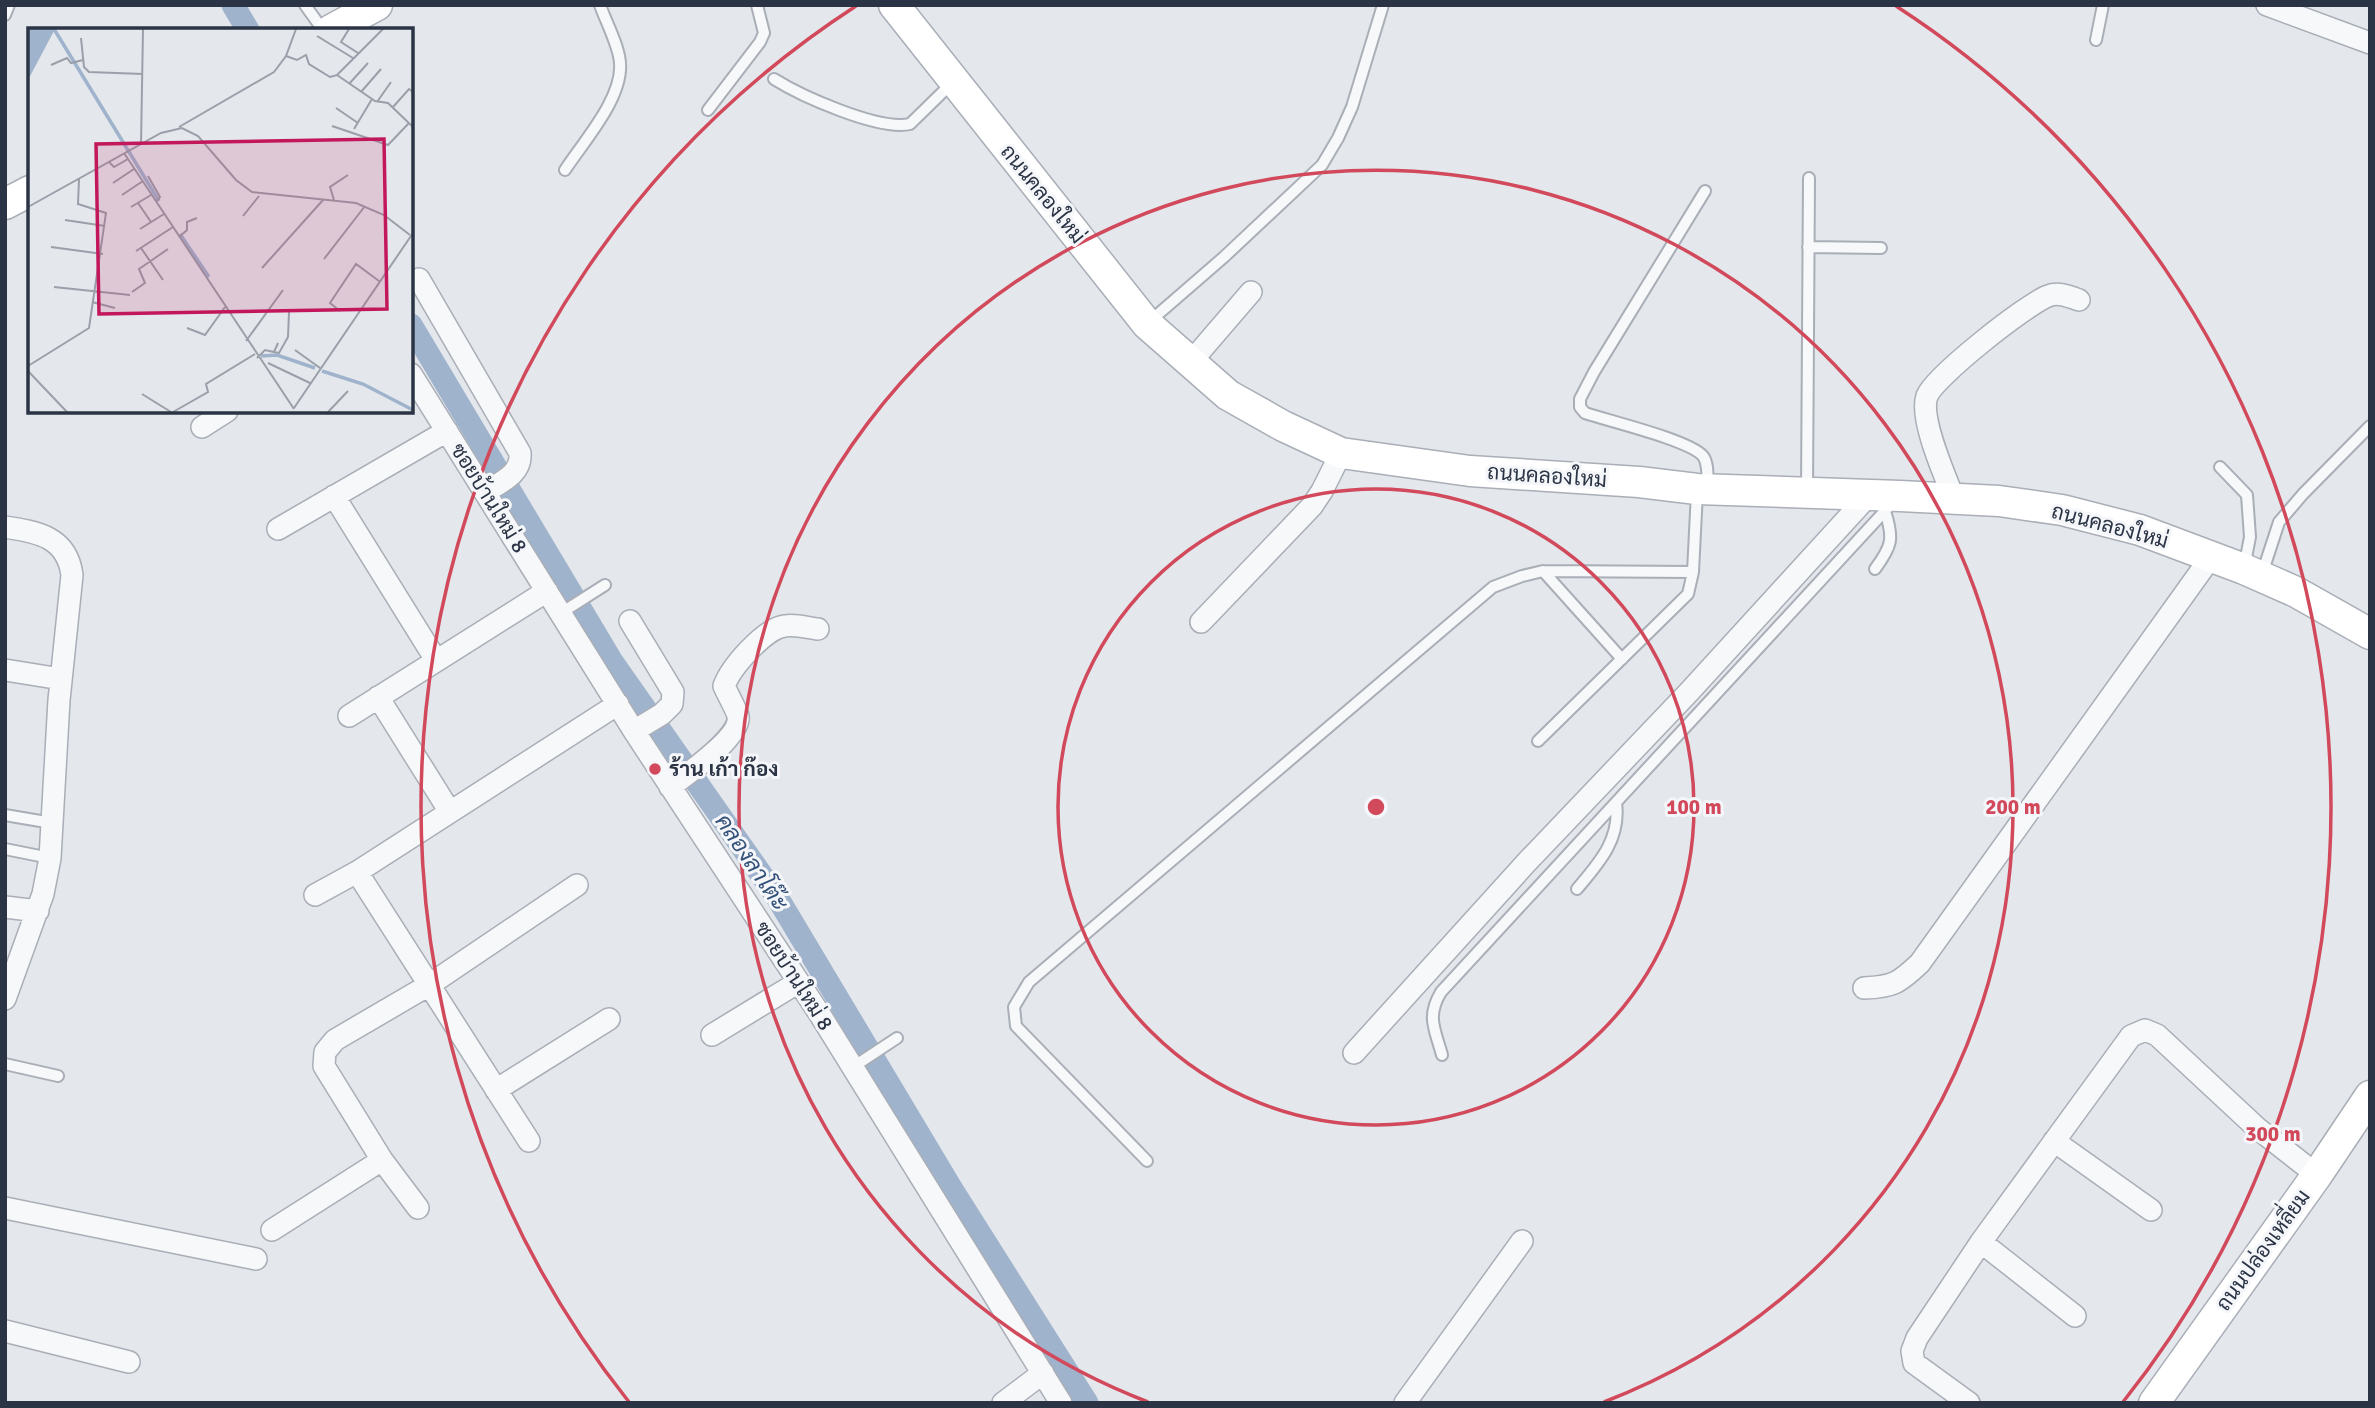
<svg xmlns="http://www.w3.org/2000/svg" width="2375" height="1408" font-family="Signika,Sarabun,sans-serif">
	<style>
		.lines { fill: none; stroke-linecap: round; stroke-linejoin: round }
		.canal { stroke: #9fb4cc; stroke-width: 23 }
		.lane-casing { stroke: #a9aeb7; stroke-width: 14 }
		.street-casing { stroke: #a9aeb7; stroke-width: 24 }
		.secondary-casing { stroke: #a9aeb7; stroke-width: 33 }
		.lane { stroke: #f7f8fa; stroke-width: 10 }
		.street { stroke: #f7f8fa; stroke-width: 21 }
		.secondary { stroke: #fff; stroke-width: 30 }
		.ring { fill: none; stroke: #d1495b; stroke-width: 3.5 }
		.poi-dot { fill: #d1495b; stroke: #f4f6f9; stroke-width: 2.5 }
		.labels { text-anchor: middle; stroke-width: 6; stroke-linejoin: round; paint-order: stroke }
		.street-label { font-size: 21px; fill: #2b3445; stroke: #f4f6f9 }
		.poi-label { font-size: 21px; font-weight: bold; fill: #2b3445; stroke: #f4f6f9; text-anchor: start }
		.water-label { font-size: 23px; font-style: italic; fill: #34527a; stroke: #f4f6f9 }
		.inset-river { fill: none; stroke: #9fb4cc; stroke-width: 3.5 }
		.inset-road { fill: none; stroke: #9a9fa9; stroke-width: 2 }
		.view { fill: #c2185b; fill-opacity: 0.15; stroke: #c2185b; stroke-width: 3.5 }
		.inset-edge { fill: none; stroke: #2b3445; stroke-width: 3.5 }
		.centre { fill: #d1495b; stroke: #f4f6f9; stroke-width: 3.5 }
		.ring-label { font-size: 21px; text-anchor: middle; font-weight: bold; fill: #d1495b; stroke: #f4f6f9; stroke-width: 6; stroke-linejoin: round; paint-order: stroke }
	</style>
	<rect width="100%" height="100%" fill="#e4e7ec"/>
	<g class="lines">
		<!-- canal -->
		<path class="canal" d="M233,5L248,30
			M411,325L611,660L777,897L951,1188L1087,1403"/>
		<defs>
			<path id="lane" d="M305,5L323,30
				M5,15L9,5
				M2096,40L2103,5
				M774,79C801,96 879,131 910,124L952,83
				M708,110L760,42L764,33L757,5
				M565,170C584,141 623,98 620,63C619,46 606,22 600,5
				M1705,191L1594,372L1580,399V407L1585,413C1609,421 1689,440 1703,456C1709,464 1707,479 1708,488
				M1808,247L1881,248
				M1149,322L1224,257L1322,165L1338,138L1352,107L1383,5
				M2220,467L2247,495L2250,537L2244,568
				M1807,490L1809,178
				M1875,569C1892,546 1894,539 1885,511
				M1543,571L1622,659
				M2262,574L2279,522L2303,494L2370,426
				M561,613L605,585
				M1538,741L1688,594L1693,572L1697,492
				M5,815L52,823
				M5,849L50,858
				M1577,889C1599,863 1621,839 1616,803
				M1442,1055C1435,1029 1426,1017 1441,992L1895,500
				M5,1064L58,1076
				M853,1067L897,1038
				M1147,1161L1016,1026L1014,1007L1029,982L1493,587L1522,576L1543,571L1693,572"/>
			<path id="street" d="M2267,5L2370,43
				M419,279L520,453C522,474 501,482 485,492
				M1190,363L1251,292
				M411,374L634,731L819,1013L1061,1403
				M202,427L227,411
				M334,496L436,660
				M1954,499C1945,476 1919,418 1927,396C1935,376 2027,304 2048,296C2058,292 2068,296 2079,300
				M5,527C38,532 67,537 72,575L59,700L50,858L43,894L5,999
				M278,529L447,431
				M630,621L673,692L672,704L662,714L634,731
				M1201,622L1312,506L1322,491L1341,453
				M5,670L61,679
				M378,697L450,812
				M349,716L547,591
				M670,787C686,775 742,736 738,716C737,711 727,693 724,686C731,667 765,628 785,626C796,624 808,628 818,629
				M357,872L529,1141
				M315,895L357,872L618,704
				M5,907L38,911
				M1864,988C1893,987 1899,983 1920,963L2211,557
				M712,1035L797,983
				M1354,1053L1526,863L1689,692L1868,496
				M496,1090L609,1019
				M2054,1141L2151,1210
				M382,1160L418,1208
				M5,1208L256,1259
				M272,1230L382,1160L324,1066L325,1052L335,1040L429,985L577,885
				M1981,1242L2075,1316
				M5,1331L129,1362
				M1003,1403L1043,1373
				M1405,1403L1522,1241
				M1969,1403L1914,1363L1912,1351L1917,1338L1981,1242L2131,1036L2145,1030L2157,1035L2257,1128L2317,1175"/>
			<path id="secondary" d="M894,5L1147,324L1228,395L1283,426L1341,453L1470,471L1639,482L1697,489L1900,496L1999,501L2062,510L2140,530L2244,569L2296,592L2370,634
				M331,30L377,5
				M5,204L30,191
				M2154,1403L2317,1175L2370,1096"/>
		</defs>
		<!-- lane casing -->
		<use href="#lane" class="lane-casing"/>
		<!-- street casing -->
		<use href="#street" class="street-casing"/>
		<!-- secondary casing -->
		<use href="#secondary" class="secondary-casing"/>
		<!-- lane -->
		<use href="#lane" class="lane"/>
		<!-- street -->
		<use href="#street" class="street"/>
		<!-- secondary -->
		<use href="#secondary" class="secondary"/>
	</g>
	<!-- distance rings -->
	<g class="ring">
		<circle cx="1376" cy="807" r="318"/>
		<path d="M1148 1402A637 637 0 1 1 1604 1402"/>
		<path d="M629 1402A955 955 0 0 1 856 6M1896 6A955 955 0 0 1 2123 1402"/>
	</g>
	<!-- markers -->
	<circle class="poi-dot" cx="655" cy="769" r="7"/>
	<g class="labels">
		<!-- street labels -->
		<g class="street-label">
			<text transform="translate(1043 194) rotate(51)" y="7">ถนนคลองใหม่</text>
			<text transform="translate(1547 476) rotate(4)" y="7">ถนนคลองใหม่</text>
			<text transform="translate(489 498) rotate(58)" y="7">ซอยบ้านใหม่ 8</text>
			<text transform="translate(2110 526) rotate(15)" y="7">ถนนคลองใหม่</text>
			<text transform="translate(794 976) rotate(57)" y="7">ซอยบ้านใหม่ 8</text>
			<text transform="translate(2263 1250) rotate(-54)" y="7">ถนนปล่องเหลี่ยม</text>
		</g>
		<!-- poi labels -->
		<g class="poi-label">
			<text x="669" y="776">ร้าน เก้า ก๊อง</text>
		</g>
		<!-- water labels -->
		<g class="water-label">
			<text transform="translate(752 862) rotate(56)" y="8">คลองลาโต๊ะ</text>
		</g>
	</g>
	<!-- overview -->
	<g transform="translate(28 28)">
		<rect width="385" height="385" fill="#e4e7ec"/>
		<path d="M0,1H27L0,52Z" fill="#9fb4cc"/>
		<path class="inset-river" d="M26,1L131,173M152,206L181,249M233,328L249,327L287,340M294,343L335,356L385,382"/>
		<path class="inset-road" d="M321,1L313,14L330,25M289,8L325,30M53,10L56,39L61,44L115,46M258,28L269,32L278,27L281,36L302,49L309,47L347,73L360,75L385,99M23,37L39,30L43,35L55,32M309,47L355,1M321,56L340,35M333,64L353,41M349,74L363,54M365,79L381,61L385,64M308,80L330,95M304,98L360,117L381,95M151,99L246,44L258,28L268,1M326,101L344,71M113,116L115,1M96,125L266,381M81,134L86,139L100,131M120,148L132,169L128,174M85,155L106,141M94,167L115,153M306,172L302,159L320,147M110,175L123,194M0,179L133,105L154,100L170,108L208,152L224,164L328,175L356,187L382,207M103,179L123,167M215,188L231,168M37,192L77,198M112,201L136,186M151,209L159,202V194L169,190M23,219L75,226M113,220L135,252M108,223L145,199M296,231L337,178M234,240L295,172M26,259L102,267M104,264L117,255L111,241L140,221M64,274L87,280M312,283L302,275L328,236L351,253M159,300L177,307L197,279M218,313L255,262M267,322L292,340M246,324L251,325L260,309L261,284M229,330L237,322L246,324L250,315M240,335L282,355M0,338L61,300L78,185L50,176L51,151M0,343L39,384M114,366L143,384M266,380L385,205M145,384L180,364L178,356L227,326M300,384L320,363"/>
		<path class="view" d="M356,111L359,281L71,286L68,116Z"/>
		<rect width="385" height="385" class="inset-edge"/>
	</g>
	<circle cx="1376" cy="807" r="10" class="centre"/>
	<g class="ring-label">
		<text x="1694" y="814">100 m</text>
		<text x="2013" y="814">200 m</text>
		<text x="2273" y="1141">300 m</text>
	</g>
	<!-- border -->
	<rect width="2375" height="1408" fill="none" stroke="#2b3445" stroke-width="14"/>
</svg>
